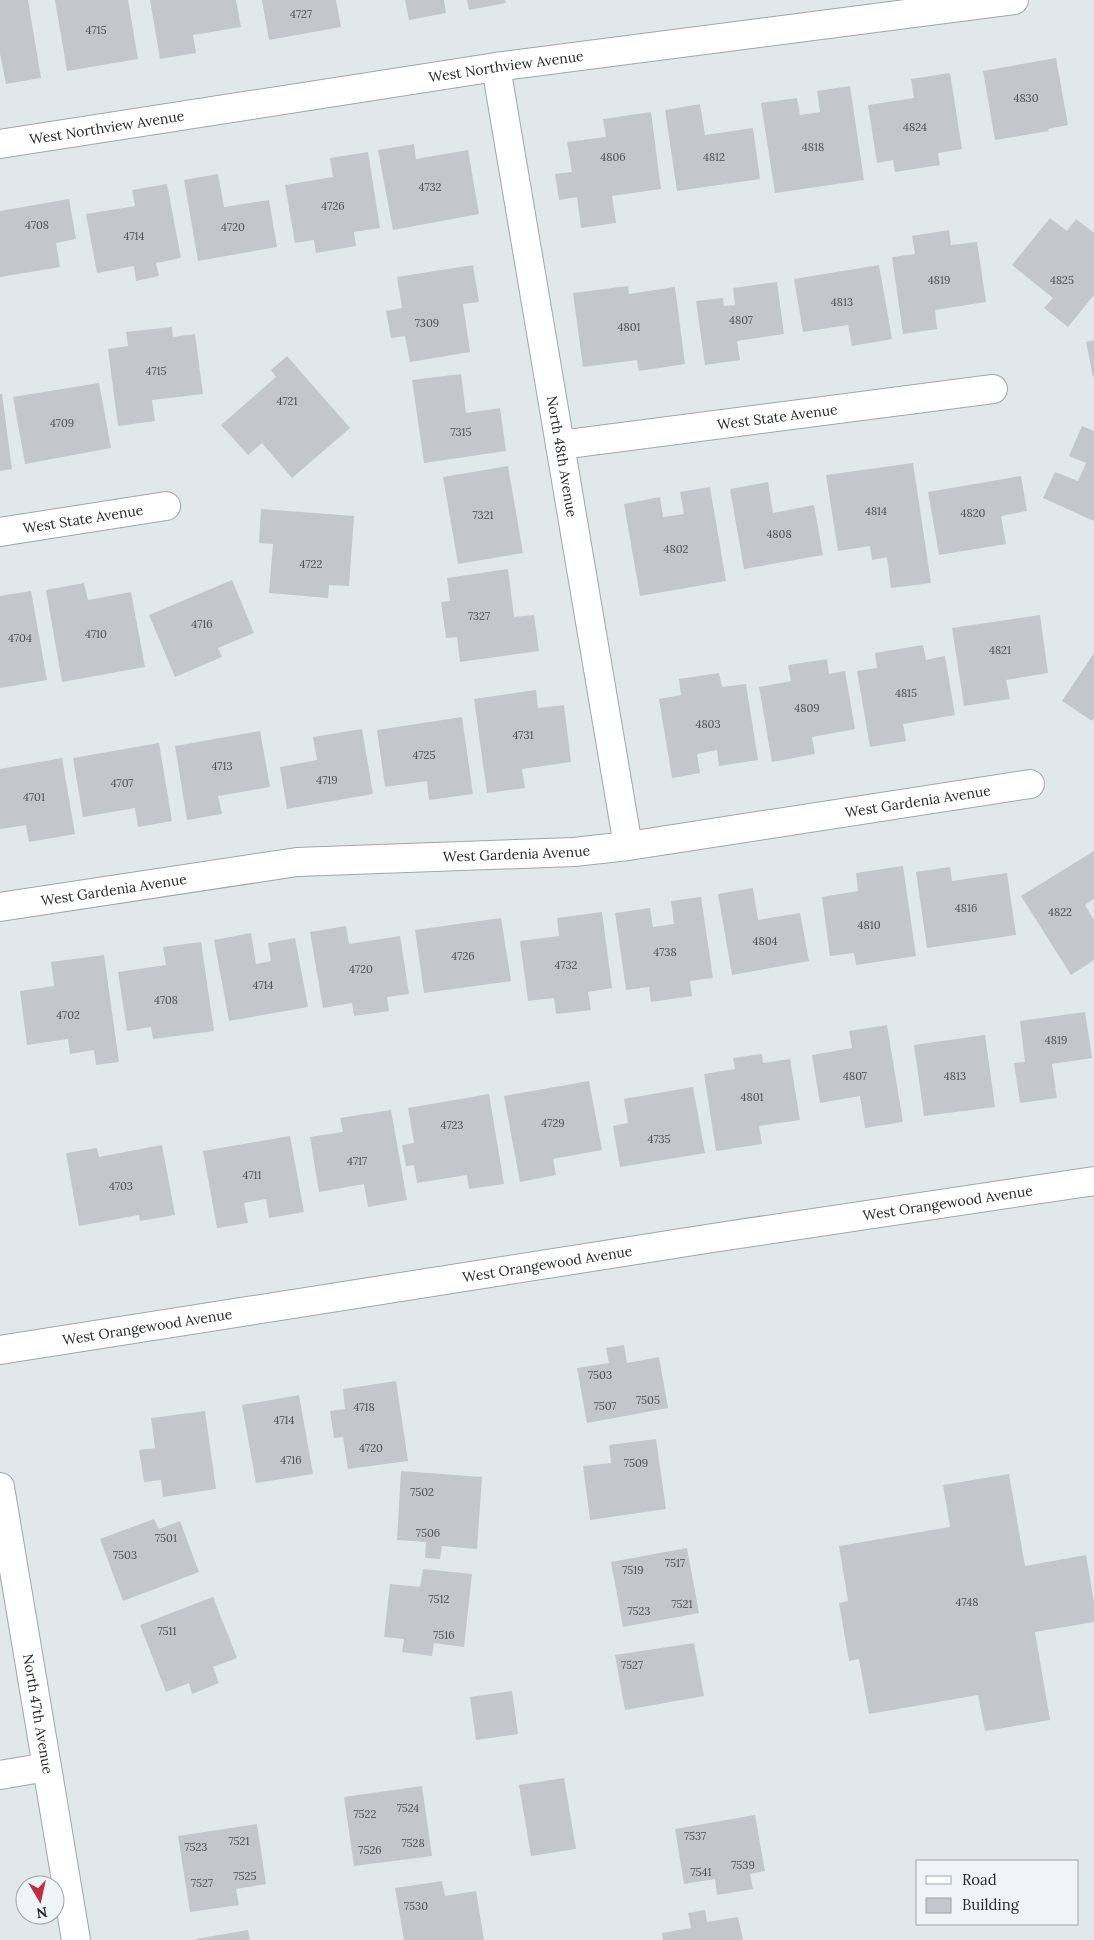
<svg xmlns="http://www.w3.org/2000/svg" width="1094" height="1940" font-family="Lora,serif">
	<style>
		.building { fill: #c3c7cb }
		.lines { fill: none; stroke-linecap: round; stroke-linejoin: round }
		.minor-casing { stroke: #a0a6a8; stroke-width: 30 }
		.tertiary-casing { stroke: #a0a6a8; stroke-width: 30 }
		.minor { stroke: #fff; stroke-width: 28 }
		.tertiary { stroke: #fff; stroke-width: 28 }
		.labels { text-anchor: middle; stroke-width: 4; stroke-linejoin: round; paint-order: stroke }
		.number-label { font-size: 11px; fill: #4d5052 }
		.street-label { font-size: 14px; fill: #262829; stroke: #eff5f7 }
	</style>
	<rect width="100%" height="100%" fill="#e1e8ea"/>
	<!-- building -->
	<path class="building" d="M0,0H28L41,78L6,84L0,54Z
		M55,0H128L138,59L67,71Z
		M150,0H236L241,27L193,35L196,53L160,59Z
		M262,0H336L341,27L269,40Z
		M405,0H444L446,13L409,20Z
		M467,0H505L506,3L469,10Z
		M1056,58L1068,125L1048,129L1049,131L995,140L983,71Z
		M950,73L962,149L938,153L940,165L895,172L893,160L877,163L868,105L914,98L911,79Z
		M850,86L864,180L775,193L761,103L797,98L800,115L820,112L817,91Z
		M700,104L705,135L753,128L760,179L677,191L665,110Z
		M651,112L661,189L612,196L616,223L581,228L577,197L559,200L555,174L572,172L567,142L606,137L603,119Z
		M414,144L416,159L468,150L479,214L393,230L378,150Z
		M368,152L380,228L354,232L356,246L316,253L314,240L295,243L285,185L333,177L330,158Z
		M218,174L224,207L269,200L277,247L198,261L184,180Z
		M167,184L181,258L156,263L159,276L136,281L134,266L97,273L86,214L135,206L132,190Z
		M69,199L76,239L56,243L60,267L0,277V211Z
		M1050,218L1067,231L1076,219L1094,233V295L1068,327L1044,308L1053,298L1012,265Z
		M949,230L951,245L977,242L986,302L935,310L937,329L903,334L892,257L915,254L912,236Z
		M473,265L479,302L463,304L470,352L410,362L405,336L391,338L386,311L402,308L397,277Z
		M879,265L892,339L852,346L848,325L803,332L794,279Z
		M777,282L784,334L737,341L740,360L705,365L696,301L723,298L724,306L735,305L733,288Z
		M628,286L629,294L675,287L685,364L639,371L637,360L583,367L573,293Z
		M172,327L173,337L195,334L203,394L152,400L155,421L118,426L108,349L128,346L126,332Z
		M1094,340V377H1093L1086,342Z
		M287,356L350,428L292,478L262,443L248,455L221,425L276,377L271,370Z
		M461,374L466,413L500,408L506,451L424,463L412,380Z
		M99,383L111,448L25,464L13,397Z
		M0,394H2L12,469L0,471Z
		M1082,426L1094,431V521L1043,498L1055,472L1078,481L1086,463L1069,456Z
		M913,463L931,583L891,588L887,557L872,560L870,546L838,551L826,475Z
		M508,466L523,553L458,564L443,477Z
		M1021,476L1027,511L1001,516L1006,544L939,555L928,492Z
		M768,482L773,513L814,505L823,555L744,569L730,489Z
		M710,487L726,581L640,596L624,504L660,497L663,517L684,514L680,492Z
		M261,509L354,516L349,586L329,585L328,598L269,593L273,544L259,543Z
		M508,569L514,617L534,615L539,651L460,662L457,637L446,638L441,602L450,601L447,578Z
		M232,580L254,633L218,648L222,657L175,677L149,615Z
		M84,583L88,600L131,592L145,667L62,682L46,590Z
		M31,591L47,680L0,688V596Z
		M1040,615L1048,673L1006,680L1010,699L964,706L952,628Z
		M923,645L926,660L945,656L955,715L903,724L906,741L870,747L857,671L877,668L875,653Z
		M1094,653V718L1092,721L1062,701Z
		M827,659L829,674L845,671L855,729L812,737L815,754L772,762L759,687L791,681L788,665Z
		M719,673L722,687L746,684L758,760L719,766L717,750L697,754L700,773L672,778L659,699L681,695L679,679Z
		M536,690L538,708L564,705L571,762L522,769L525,788L487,793L474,699Z
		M462,717L473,794L429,800L427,781L385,787L377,730Z
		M362,729L373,794L287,809L280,767L317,760L313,737Z
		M260,731L270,787L218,796L222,814L187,820L175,746Z
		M159,743L172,821L138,827L135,808L83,817L73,758Z
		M62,758L75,834L29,842L26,825L0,829V769Z
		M1094,851V899L1085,905L1094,920V960L1071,975L1021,896Z
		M903,866L916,956L856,965L854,953L830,956L822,897L858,891L856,873Z
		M950,867L952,881L1007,873L1016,935L927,948L916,872Z
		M753,888L758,920L800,913L809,961L732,975L718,894Z
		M701,897L713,978L690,981L692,996L651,1002L649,987L626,990L615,913L650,908L653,927L674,924L671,901Z
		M602,912L612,988L588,992L591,1010L556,1014L554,998L528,1001L520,941L559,936L557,918Z
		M501,918L511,981L424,993L415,930Z
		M346,926L349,944L400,936L409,994L387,997L389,1011L354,1016L352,1003L323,1008L310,932Z
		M251,933L256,964L271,961L268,943L295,938L308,1007L229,1021L214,940Z
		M201,942L214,1031L153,1039L151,1027L127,1031L118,972L166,965L163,947Z
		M104,955L119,1062L96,1065L94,1050L70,1054L68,1039L27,1045L20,991L54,986L51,962Z
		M1085,1012L1092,1058L1052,1064L1057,1098L1020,1103L1014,1063L1025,1062L1020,1021Z
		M887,1025L903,1122L865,1128L860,1096L820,1103L812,1055L852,1048L849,1031Z
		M985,1035L995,1107L924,1116L914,1045Z
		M762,1054L763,1063L790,1059L800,1120L759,1126L762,1144L716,1151L704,1074L735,1069L733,1058Z
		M589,1081L602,1150L553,1159L556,1175L520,1182L504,1096Z
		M693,1087L705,1153L620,1167L613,1126L628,1123L624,1099Z
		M489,1094L504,1184L469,1189L467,1175L417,1183L414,1165L406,1166L402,1145L414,1143L408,1108Z
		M391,1110L407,1200L368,1207L364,1184L319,1192L310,1137L343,1132L340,1118Z
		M290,1136L304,1212L269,1218L266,1199L244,1203L248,1223L217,1228L203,1151Z
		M162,1145L175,1215L140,1221L139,1215L79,1226L66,1153L97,1148L99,1157Z
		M624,1345L627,1363L659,1357L668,1408L587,1423L577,1368L609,1363L606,1348Z
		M396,1381L408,1461L348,1469L343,1437L334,1438L330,1411L345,1409L343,1389Z
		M299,1395L313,1474L256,1483L242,1405Z
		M205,1411L216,1489L163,1497L161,1480L144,1482L139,1450L155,1448L151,1418Z
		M656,1439L666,1509L590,1520L583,1466L611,1463L609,1445Z
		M401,1471L482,1477L477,1549L442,1546L440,1559L425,1558L426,1542L397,1540Z
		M1009,1474L1025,1566L1086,1555L1094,1602V1622L1035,1632L1050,1720L985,1731L978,1695L869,1714L859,1659L849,1661L839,1603L848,1601L839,1546L950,1527L943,1485Z
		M154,1519L159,1529L180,1521L199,1572L123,1601L100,1539Z
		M687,1548L699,1613L623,1627L611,1562Z
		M423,1569L472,1574L464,1647L434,1643L432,1656L402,1652L404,1639L384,1637L390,1584L420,1587Z
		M213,1597L237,1658L213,1667L219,1683L192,1694L189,1683L166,1692L140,1625Z
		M694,1643L704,1696L625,1710L615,1655Z
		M512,1691L518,1734L476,1740L470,1697Z
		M564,1778L576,1849L531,1856L519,1785Z
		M422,1786L432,1856L354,1866L344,1797Z
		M755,1815L765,1871L750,1874L753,1889L717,1895L715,1879L684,1884L675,1829Z
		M257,1824L266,1884L236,1889L239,1905L190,1912L178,1836Z
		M442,1881L445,1896L476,1891L484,1940H404L395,1888Z
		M705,1910L707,1922L738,1917L743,1940H663L662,1933L691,1928L688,1913Z
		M248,1930L250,1940H196V1939Z"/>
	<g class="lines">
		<defs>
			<g id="minor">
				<path id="s1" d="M496,67L628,846"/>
				<path id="s2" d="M0,144L496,67L1014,0"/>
				<path id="s3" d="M560,445L993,389"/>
				<path id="s4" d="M0,532L166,506"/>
				<path id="s5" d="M0,907L297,862L574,852L628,846L1030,784"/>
				<path d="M0,1775L47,1767"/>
			</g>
			<g id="tertiary">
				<path id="s6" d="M0,1350L719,1237L1094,1181"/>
				<path id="s7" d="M0,1487L76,1940"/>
			</g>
		</defs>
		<!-- minor casing -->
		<use href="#minor" class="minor-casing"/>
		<!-- tertiary casing -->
		<use href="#tertiary" class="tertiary-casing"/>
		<!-- minor -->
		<use href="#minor" class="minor"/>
		<!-- tertiary -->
		<use href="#tertiary" class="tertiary"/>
	</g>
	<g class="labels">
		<!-- number labels -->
		<g class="number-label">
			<text x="301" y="18">4727</text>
			<text x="96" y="34">4715</text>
			<text x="1026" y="102">4830</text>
			<text x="915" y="131">4824</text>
			<text x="813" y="151">4818</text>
			<text x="613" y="161">4806</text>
			<text x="714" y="161">4812</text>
			<text x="430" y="191">4732</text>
			<text x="333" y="210">4726</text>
			<text x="37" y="229">4708</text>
			<text x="233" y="231">4720</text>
			<text x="134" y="240">4714</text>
			<text x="939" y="284">4819</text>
			<text x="1062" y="284">4825</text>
			<text x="842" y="306">4813</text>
			<text x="741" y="324">4807</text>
			<text x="427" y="327">7309</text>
			<text x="629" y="331">4801</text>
			<text x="156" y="375">4715</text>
			<text x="287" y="405">4721</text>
			<text x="62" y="427">4709</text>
			<text x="461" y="436">7315</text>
			<text x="876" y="515">4814</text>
			<text x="973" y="517">4820</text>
			<text x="483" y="519">7321</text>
			<text x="779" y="538">4808</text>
			<text x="676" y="553">4802</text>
			<text x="311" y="568">4722</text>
			<text x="479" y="620">7327</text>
			<text x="202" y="628">4716</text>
			<text x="96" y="638">4710</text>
			<text x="20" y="642">4704</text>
			<text x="1000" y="654">4821</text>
			<text x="906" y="697">4815</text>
			<text x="807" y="712">4809</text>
			<text x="708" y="728">4803</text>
			<text x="523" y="739">4731</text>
			<text x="424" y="759">4725</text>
			<text x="222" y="770">4713</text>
			<text x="327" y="784">4719</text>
			<text x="122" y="787">4707</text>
			<text x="34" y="801">4701</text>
			<text x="966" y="912">4816</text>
			<text x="1060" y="916">4822</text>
			<text x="869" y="929">4810</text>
			<text x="765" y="945">4804</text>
			<text x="665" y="956">4738</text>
			<text x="463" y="960">4726</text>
			<text x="566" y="969">4732</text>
			<text x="361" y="973">4720</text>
			<text x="263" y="989">4714</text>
			<text x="166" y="1004">4708</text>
			<text x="68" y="1019">4702</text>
			<text x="1056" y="1044">4819</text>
			<text x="855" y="1080">4807</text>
			<text x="955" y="1080">4813</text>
			<text x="752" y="1101">4801</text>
			<text x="553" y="1127">4729</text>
			<text x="452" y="1129">4723</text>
			<text x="659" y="1143">4735</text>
			<text x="357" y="1165">4717</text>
			<text x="252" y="1179">4711</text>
			<text x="121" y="1190">4703</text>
			<text x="600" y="1379">7503</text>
			<text x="648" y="1404">7505</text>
			<text x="605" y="1410">7507</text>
			<text x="364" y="1411">4718</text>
			<text x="284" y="1424">4714</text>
			<text x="371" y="1452">4720</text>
			<text x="291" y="1464">4716</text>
			<text x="636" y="1467">7509</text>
			<text x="422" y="1496">7502</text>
			<text x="428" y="1537">7506</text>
			<text x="166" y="1542">7501</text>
			<text x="125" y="1559">7503</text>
			<text x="675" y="1567">7517</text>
			<text x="633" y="1574">7519</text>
			<text x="439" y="1603">7512</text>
			<text x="967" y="1606">4748</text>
			<text x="682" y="1608">7521</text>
			<text x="639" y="1615">7523</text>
			<text x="167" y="1635">7511</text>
			<text x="444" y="1639">7516</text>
			<text x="632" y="1669">7527</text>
			<text x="408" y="1812">7524</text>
			<text x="365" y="1818">7522</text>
			<text x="695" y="1840">7537</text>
			<text x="239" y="1845">7521</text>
			<text x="413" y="1847">7528</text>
			<text x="196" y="1851">7523</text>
			<text x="370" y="1854">7526</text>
			<text x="743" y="1869">7539</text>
			<text x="701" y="1876">7541</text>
			<text x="245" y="1880">7525</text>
			<text x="202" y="1887">7527</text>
			<text x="416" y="1910">7530</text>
		</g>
		<!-- street labels -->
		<g class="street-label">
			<text dy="5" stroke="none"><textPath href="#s2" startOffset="512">West Northview Avenue</textPath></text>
			<text dy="5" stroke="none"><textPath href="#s2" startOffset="108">West Northview Avenue</textPath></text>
			<text dy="5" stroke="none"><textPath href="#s3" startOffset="219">West State Avenue</textPath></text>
			<text dy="5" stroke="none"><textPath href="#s1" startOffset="395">North 48th Avenue</textPath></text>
			<text dy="5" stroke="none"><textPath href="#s4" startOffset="84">West State Avenue</textPath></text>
			<text dy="5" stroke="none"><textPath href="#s5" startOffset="925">West Gardenia Avenue</textPath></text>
			<text dy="5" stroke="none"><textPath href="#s5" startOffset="520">West Gardenia Avenue</textPath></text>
			<text dy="5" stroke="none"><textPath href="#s5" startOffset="115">West Gardenia Avenue</textPath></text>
			<text dy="5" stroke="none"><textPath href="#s6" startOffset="959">West Orangewood Avenue</textPath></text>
			<text dy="5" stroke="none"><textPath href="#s6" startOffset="554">West Orangewood Avenue</textPath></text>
			<text dy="5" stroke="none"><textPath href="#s6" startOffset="149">West Orangewood Avenue</textPath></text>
			<text dy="5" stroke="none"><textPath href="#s7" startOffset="230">North 47th Avenue</textPath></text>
		</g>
	</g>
	<!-- legend -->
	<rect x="916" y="1860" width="162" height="65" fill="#eff5f7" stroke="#9fa3a5"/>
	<rect x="926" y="1876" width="25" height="8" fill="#ffffff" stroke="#9fa3a5"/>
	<text x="962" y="1885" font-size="15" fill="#262829">Road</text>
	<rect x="926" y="1898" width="25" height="15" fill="#c3c7cb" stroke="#9fa3a5"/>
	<text x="962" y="1910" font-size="15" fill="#262829">Building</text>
	<!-- north arrow -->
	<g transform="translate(40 1900) rotate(171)"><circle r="24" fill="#eff5f7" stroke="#9fa3a5"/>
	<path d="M0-4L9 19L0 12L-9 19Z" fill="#be2d40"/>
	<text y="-8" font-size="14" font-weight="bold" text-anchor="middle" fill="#262829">N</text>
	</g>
</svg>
